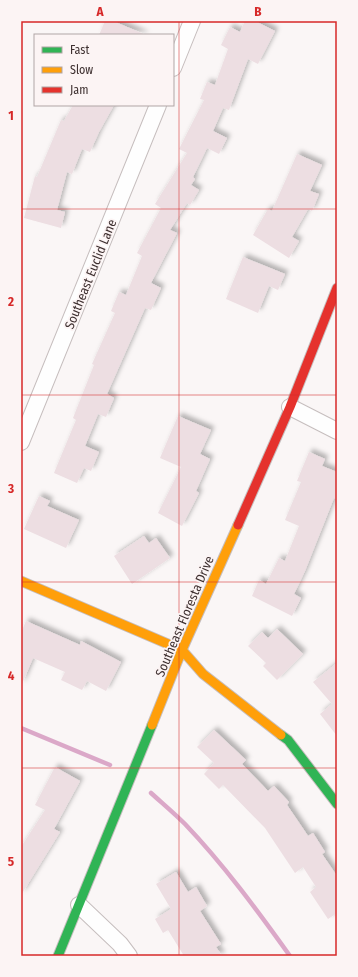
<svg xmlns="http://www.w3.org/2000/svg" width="358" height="977" font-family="'Fira Sans Condensed',sans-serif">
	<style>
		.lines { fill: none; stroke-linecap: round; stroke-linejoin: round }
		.stream { stroke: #dba8c8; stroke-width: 4.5 }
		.building { fill: #eddee2; filter: url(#shadow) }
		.street-casing { stroke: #c6bebe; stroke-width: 18 }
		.fast-casing { stroke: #c6bebe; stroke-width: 11 }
		.slow-casing { stroke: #c6bebe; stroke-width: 11 }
		.jam-casing { stroke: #c6bebe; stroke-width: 11 }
		.street { stroke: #fefefe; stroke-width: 16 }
		.fast { stroke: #30b455; stroke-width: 9 }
		.slow { stroke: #ff9f0a; stroke-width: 9 }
		.jam { stroke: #e5322d; stroke-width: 9 }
		.grid { fill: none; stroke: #d62828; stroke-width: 1; stroke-opacity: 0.55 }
		.labels { text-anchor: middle; stroke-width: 3.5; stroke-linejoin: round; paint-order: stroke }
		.street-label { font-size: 13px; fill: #3d2f2f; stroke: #fcf4f4 }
		.neatline { fill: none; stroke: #d62828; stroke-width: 1.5 }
		.grid-label { font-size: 13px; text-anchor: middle; font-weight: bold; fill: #d62828 }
	</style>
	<defs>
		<filter id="shadow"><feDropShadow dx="3.5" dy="-3.5" stdDeviation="2" flood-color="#0004"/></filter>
	</defs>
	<rect width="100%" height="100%" fill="#faf6f6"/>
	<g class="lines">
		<!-- stream -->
		<path class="stream" d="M21,728L110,765
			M151,793C162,803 174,813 185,824C224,865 257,910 290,956"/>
	</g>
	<!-- building -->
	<path class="building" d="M105,21H113L146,35H99Z
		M245,21H255L275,31L258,64L248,59L229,110L223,108L213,131L227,138L219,154L207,148L193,177L195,179L191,185L199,190L190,205L187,203L170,230L177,233L151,283L161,288L151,310L145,308L107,394L114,398L106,417L98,414L85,446L99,452L91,471L84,468L77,483L54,473L76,420L73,418L94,365L92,364L115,313L111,311L119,292L126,295L142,256L137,253L161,208L155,204L187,153L179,149L204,100L200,99L207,82L215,85L228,49L221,45L230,27L240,32Z
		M73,105H114L99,132L90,152L82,149L72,174L67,172L57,210L65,212L61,228L24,218L35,176L37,177L61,120L64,121Z
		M297,154L322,165L310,191L319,194L312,211L308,209L292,237L299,241L289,258L253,235L268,209L272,211Z
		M243,257L285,274L278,290L269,286L258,313L226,299Z
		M178,416L211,430L200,454L210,459L196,491L199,493L182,526L158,513L181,467L160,458Z
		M309,452L325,459L322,466L337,472V499L334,498L305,571L294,594L301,598L292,616L252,596L259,580L266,584L279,558L285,561L299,526L285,520L301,482L297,481Z
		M39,496L50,501L47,506L79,520L66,548L24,529Z
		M144,536L149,543L156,538L170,558L132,584L114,556Z
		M26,621L80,645L81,641L121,662L106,691L87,681L82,690L61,680L65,672L33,658L21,686V633Z
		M277,629L303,654L277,680L263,666L266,663L248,646L262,632L268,638Z
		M337,663V736L320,714L332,704L313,682Z
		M214,730L246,760L242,764L268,791L274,786L289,802L287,805L308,836L313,833L325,852L322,854L337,876V913L328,919L310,892L316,887L303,867L295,873L265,828L223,785L219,789L204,774L214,763L197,747Z
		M55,767L80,781L54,829L60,832L21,895V847L45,810L35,805Z
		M176,872L188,892L196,887L207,906L200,911L221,944L216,947L222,956H184L168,930L163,933L155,919L171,909L156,884Z"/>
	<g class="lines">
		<defs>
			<path id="street" d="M173,68L192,21
				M290,407L337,431
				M21,442L158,105
				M79,905L120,944L129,956"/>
			<path id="fast" d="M281,735L288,740L337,804
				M58,956L152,725"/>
			<path id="slow" d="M21,581L182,650L203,674L281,735
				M152,725L182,650L238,525"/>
			<path id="jam" d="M238,525L290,407L337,288"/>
		</defs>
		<!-- street casing -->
		<use href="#street" class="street-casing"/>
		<!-- fast casing -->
		<use href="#fast" class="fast-casing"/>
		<!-- slow casing -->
		<use href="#slow" class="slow-casing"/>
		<!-- jam casing -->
		<use href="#jam" class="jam-casing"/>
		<!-- street -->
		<use href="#street" class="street"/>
		<!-- fast -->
		<use href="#fast" class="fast"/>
		<!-- slow -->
		<use href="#slow" class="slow"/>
		<!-- jam -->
		<use href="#jam" class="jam"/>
	</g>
	<!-- grid -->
	<path class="grid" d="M179,21V956M21,209H337M21,395H337M21,582H337M21,768H337"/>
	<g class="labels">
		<!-- street labels -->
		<g class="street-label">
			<text transform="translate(90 274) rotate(-68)" y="5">Southeast Euclid Lane</text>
			<text transform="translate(184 616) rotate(-67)" y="5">Southeast Floresta Drive</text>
		</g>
	</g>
	<!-- border -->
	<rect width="358" height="977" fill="none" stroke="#fcf4f4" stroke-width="44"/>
	<!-- legend -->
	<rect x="34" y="34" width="140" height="72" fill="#fcf4f4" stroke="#b0a5a5"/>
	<rect x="42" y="47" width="20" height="6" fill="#30b455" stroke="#b0a5a5"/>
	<text x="70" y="54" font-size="12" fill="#3d2f2f">Fast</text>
	<rect x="42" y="67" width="20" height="6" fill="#ff9f0a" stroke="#b0a5a5"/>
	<text x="70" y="74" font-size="12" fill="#3d2f2f">Slow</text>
	<rect x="42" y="87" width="20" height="6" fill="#e5322d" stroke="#b0a5a5"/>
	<text x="70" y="94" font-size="12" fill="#3d2f2f">Jam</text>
	<rect x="22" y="22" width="314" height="933" class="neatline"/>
	<g class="grid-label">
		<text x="100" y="16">A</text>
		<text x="258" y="16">B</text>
		<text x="11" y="120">1</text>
		<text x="11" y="306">2</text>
		<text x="11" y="493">3</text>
		<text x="11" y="680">4</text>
		<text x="11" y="866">5</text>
	</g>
</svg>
